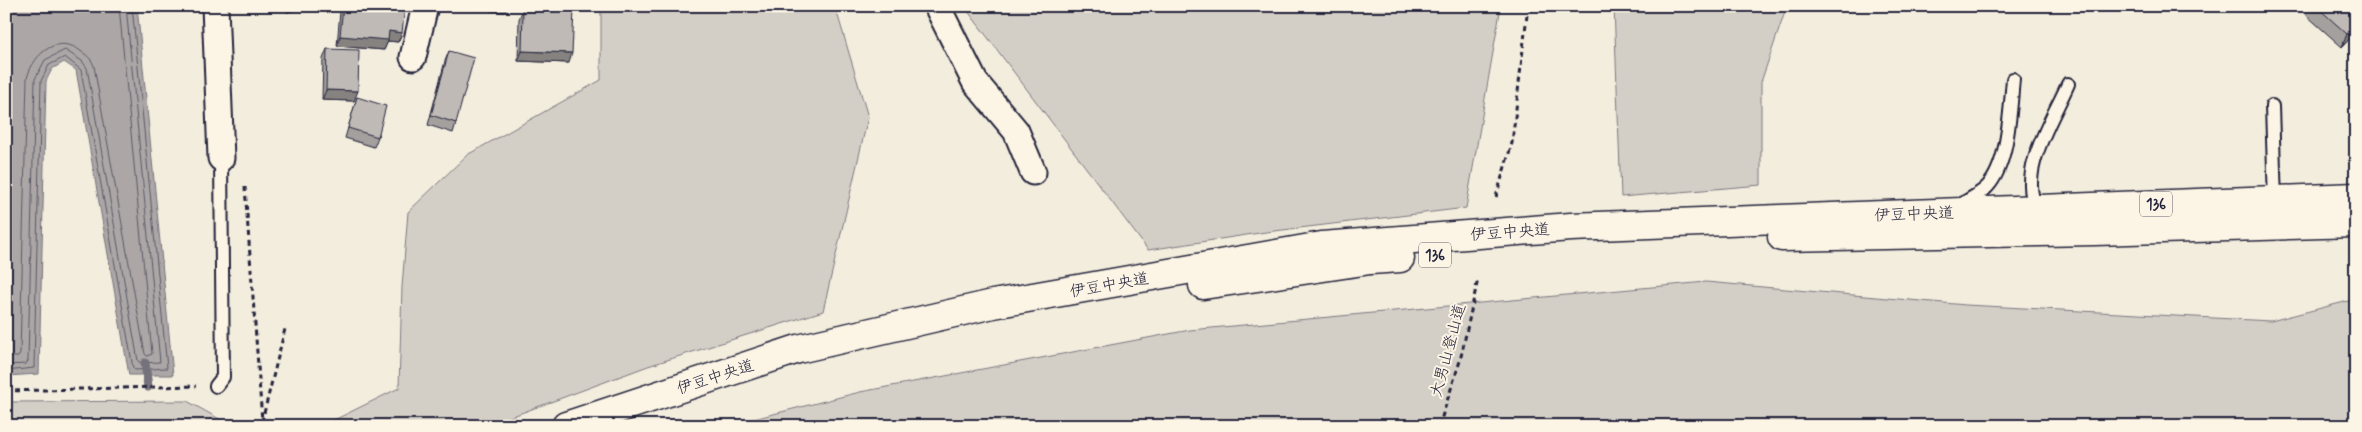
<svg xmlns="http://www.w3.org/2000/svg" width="2362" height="432" font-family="Mynerve,'Klee One',sans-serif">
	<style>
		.green { fill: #d4cfc6; stroke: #7b7880 }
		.water { fill: #aca7a6; stroke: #75727b }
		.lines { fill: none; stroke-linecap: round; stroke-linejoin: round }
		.shore { stroke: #595766; stroke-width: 1 }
		.stream { stroke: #75727b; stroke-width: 9 }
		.service-casing { stroke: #22223b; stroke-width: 16 }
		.minor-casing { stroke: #22223b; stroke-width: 29 }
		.motorway-casing { stroke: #22223b; stroke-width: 31 }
		.path { stroke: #22223b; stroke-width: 3; stroke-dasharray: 5 4; stroke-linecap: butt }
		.service { stroke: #fcf5e5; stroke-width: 12 }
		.minor { stroke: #fcf5e5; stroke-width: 25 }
		.motorway { stroke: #fcf5e5; stroke-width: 28 }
		.wall { fill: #a4a09d; stroke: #22223b }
		.shaded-wall { fill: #86827f; stroke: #22223b }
		.building { fill: #bfbab6; stroke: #22223b }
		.labels { text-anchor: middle; stroke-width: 4; stroke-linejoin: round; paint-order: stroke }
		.shield { fill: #fcf5e5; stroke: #63616e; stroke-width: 1 }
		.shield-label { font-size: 15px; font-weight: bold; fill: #22223b }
		.street-label { font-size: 16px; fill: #22223b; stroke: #fcf5e5 }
	</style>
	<rect width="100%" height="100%" fill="#f3edde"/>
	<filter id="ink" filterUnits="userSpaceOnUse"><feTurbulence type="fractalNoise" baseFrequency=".02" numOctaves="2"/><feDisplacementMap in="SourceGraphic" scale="10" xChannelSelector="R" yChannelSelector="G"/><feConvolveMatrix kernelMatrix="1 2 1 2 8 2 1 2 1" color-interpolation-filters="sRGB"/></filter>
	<g filter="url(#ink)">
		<!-- green -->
		<path class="green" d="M601,6H835L868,117L823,311L648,366L486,426H322L399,388L402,287L408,212L467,155L601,80Z
			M964,6H1501L1466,208L1266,232L1148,250Z
			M1614,6H1787L1761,82V185L1621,197Z
			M1706,282L1966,305L2271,321L2356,299V426H726L860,392L1190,330Z
			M187,401L232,426H6V402Z"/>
		<!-- water -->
		<path class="water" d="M6,6H137L173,375H129L76,70L64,62L52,69L46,81L39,374L6,376Z"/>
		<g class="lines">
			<!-- shore -->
			<path class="shore" d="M6,357H18L20,354L27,78C34,52 59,33 82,52C88,56 92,60 94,66L145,354L147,356L152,354L119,6
				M6,365L26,364L28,361L35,79L45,60L65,50L82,61L87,68L138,361L141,363L160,362L126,6
				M6,371L34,368L41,81L49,65L65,57L81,70L133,368L135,370L167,368L132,6"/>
			<!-- stream -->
			<path class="stream" d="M145,363L148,387"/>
			<defs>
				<path id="service" d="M2272,106L2275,203
					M1958,206C1967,201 1979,195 1987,187C2009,164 2010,109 2013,79
					M2038,210C2015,175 2054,117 2068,84
					M216,386L223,377L221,158"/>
				<path id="minor" d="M215,6L221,158
					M937,6L975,82L1016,131L1033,172
					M413,57L425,6"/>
				<path id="motorway" d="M1782,237L2095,231L2356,223
					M1203,285L1370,260L1400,258
					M566,426L798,349L993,304L1322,246L1571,227L2356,197"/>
			</defs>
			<!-- service casing -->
			<use href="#service" class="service-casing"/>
			<!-- minor casing -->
			<use href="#minor" class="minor-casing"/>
			<!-- motorway casing -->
			<use href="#motorway" class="motorway-casing"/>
			<!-- path -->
			<path class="path" d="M245,187L262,421L285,329
				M1496,197L1512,143L1527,15L1532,6
				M6,391L196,386
				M1439,426L1460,361L1478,279"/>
			<!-- service -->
			<use href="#service" class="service"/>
			<!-- minor -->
			<use href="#minor" class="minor"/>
			<!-- motorway -->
			<use href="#motorway" class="motorway"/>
		</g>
		<!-- wall -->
		<path class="wall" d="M286,6H312L287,12Z
			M342,6H392L402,33L398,42L388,41L384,50L337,46L340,11Z
			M2296,6H2356V39L2352,36L2342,47Z
			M523,9L569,63L518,61L519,19Z
			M327,49L354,101L322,100L323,59Z
			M449,51L456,123L453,133L428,125L445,61Z
			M357,97L378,137L374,147L345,138Z"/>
		<!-- shaded-wall -->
		<path class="shaded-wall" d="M288,6H312L287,12Z
			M462,6H486L485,10L461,9Z
			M492,6H499L507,7L505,12L490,11Z
			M2356,24L2352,36L2342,47L2347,34Z
			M389,31L402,33L398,42L388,41L384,50L337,46L340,36Z
			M522,51L572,53L569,63L518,61Z
			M326,90L358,91L354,101L322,100Z"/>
		<!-- building -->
		<path class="building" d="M343,6H392L405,7L402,33L389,31L388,40L340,36Z
			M2316,6H2356V24L2347,34Z
			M523,9L574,10L572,53L522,51Z
			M327,49L359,50L358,91L326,90Z
			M449,51L474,58L456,123L431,115Z
			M357,97L386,106L378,137L348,128Z"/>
	</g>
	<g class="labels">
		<!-- shield labels -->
		<g class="shield">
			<rect x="2140" y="191.5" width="32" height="25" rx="4"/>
			<rect x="1419" y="242.5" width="32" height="25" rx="4"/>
		</g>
		<g class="shield-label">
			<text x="2156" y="209">136</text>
			<text x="1435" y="260">136</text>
		</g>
		<!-- street labels -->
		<g class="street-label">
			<text transform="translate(1914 213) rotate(-2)" y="6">伊豆中央道</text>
			<text transform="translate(1510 231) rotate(-4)" y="6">伊豆中央道</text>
			<text transform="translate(1109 284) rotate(-10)" y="6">伊豆中央道</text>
			<text transform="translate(1447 350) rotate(-75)" y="6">大男山登山道</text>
			<text transform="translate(715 376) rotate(-18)" y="6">伊豆中央道</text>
		</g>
	</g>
	<!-- margin -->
	<rect width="2362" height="432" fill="none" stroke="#fcf5e5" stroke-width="25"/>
	<rect x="12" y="12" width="2337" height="407" fill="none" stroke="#22223b" stroke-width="2" filter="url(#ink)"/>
</svg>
